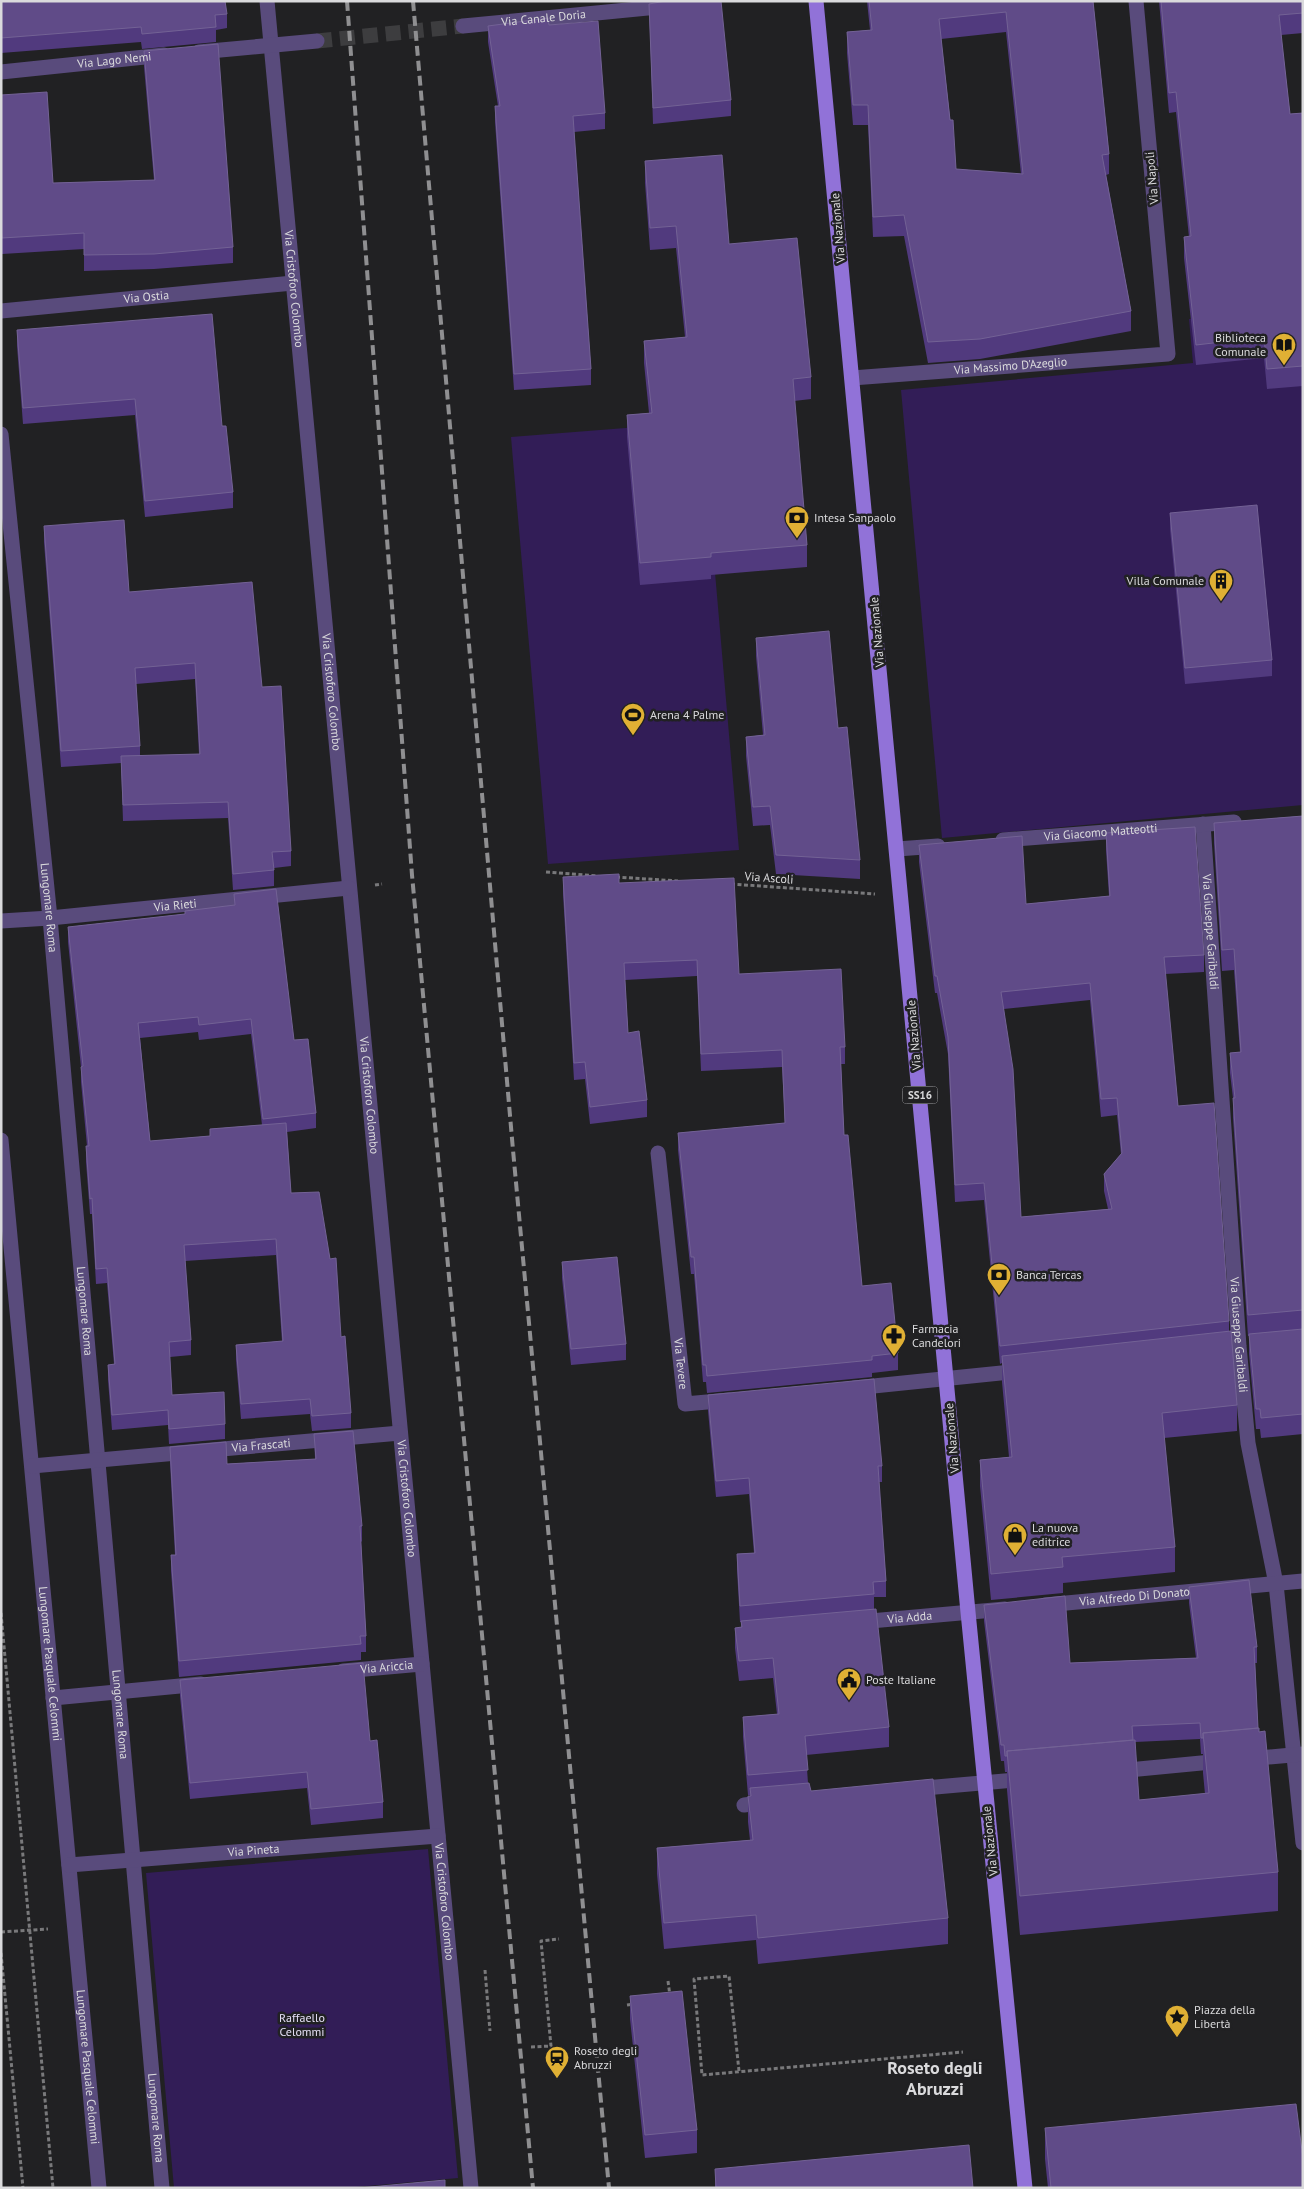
<svg xmlns="http://www.w3.org/2000/svg" width="1304" height="2189" font-family="'PT Sans',sans-serif">
	<style>
		.green { fill: #321d57 }
		.lines { fill: none; stroke-linecap: round; stroke-linejoin: round }
		.street-tunnel { stroke: #3d3d3f; stroke-width: 15; stroke-dasharray: 15 8; stroke-linecap: butt }
		.path { stroke: #79797b; stroke-width: 3; stroke-dasharray: 4 2.5; stroke-linecap: butt }
		.street { stroke: #594b7c; stroke-width: 15 }
		.primary { stroke: #9172d8; stroke-width: 15 }
		.rail { stroke: #8f8f91; stroke-width: 4; stroke-dasharray: 10 5; stroke-linecap: butt }
		.wall { fill: #513a7e; fill-rule: evenodd }
		.building { fill: #604b88; stroke: #736295; fill-rule: evenodd }
		.labels { text-anchor: middle; stroke-width: 5; stroke-linejoin: round; paint-order: stroke }
		.shield { fill: #212123; stroke: #a2a2a4; stroke-width: 1 }
		.shield-label { font-size: 11px; font-weight: bold; fill: #dadadc }
		.street-label { font-size: 12px; fill: #dadadc; stroke: #212123 }
		.poi-label { font-size: 12px; fill: #dadadc; stroke: #212123; text-anchor: start }
		.park-label { font-size: 12px; fill: #e5e0f6; stroke: #212123 }
		.district-label { font-size: 18px; font-weight: bold; fill: #dadadc; stroke: #212123 }
	</style>
	<rect width="100%" height="100%" fill="#212123"/>
	<!-- green -->
	<path class="green" d="M1303,309V805L942,838L901,390L1193,363L1189,319Z
		M702,422L739,850L548,864L511,437Z
		M428,1849L458,2178L345,2188H174L146,1873Z"/>
	<g class="lines">
		<!-- street-tunnel -->
		<path class="street-tunnel" d="M317,41L463,26"/>
		<!-- path -->
		<path class="path" d="M546,872L598,876
			M616,877L678,881
			M731,884L875,894
			M375,885L382,884
			M1,1613L53,2188
			M1,1932L48,1929
			M1,1953L23,2188
			M485,1970L490,2031
			M668,1981L670,1996
			M627,2005L634,2004
			M531,2047L551,2046L541,1941L559,1939
			M739,2071L729,1976L694,1979L702,2075L963,2052"/>
		<!-- street -->
		<g class="street">
			<path id="s1" d="M267,1L471,2188"/>
			<path id="s2" d="M463,26L668,6"/>
			<path d="M199,52L317,41"/>
			<path id="s3" d="M1,72L164,55"/>
			<path id="s4" d="M1,311L293,283"/>
			<path id="s5" d="M852,378L1168,354L1136,1"/>
			<path id="s6" d="M1,434L50,918L162,2188"/>
			<path id="s7" d="M1203,824L1239,1346L1248,1443L1276,1584L1303,1843"/>
			<path id="s8" d="M1003,840L1234,822"/>
			<path d="M897,849L938,846"/>
			<path id="s9" d="M1,921L50,918L349,888"/>
			<path id="s10" d="M1,1140L99,2188"/>
			<path id="s11" d="M658,1153L685,1404L729,1400"/>
			<path d="M854,1388L1020,1371"/>
			<path id="s12" d="M32,1466L400,1433"/>
			<path id="s13" d="M1045,1605L1303,1581"/>
			<path id="s14" d="M859,1622L1005,1609"/>
			<path id="s15" d="M343,1671L422,1664"/>
			<path d="M53,1698L201,1684"/>
			<path d="M1247,1759L1303,1754"/>
			<path d="M1118,1771L1222,1761"/>
			<path d="M913,1789L1027,1779"/>
			<path d="M744,1805L768,1802"/>
			<path id="s16" d="M69,1865L438,1836"/>
		</g>
		<!-- primary -->
		<path class="primary" d="M816,1L968,1612L1025,2188"/>
		<!-- rail -->
		<path class="rail" d="M347,1L412,875L533,2188
			M413,1L513,1150L609,2188"/>
	</g>
	<!-- wall -->
	<path class="wall" d="M1,1L227,14V28L216,30V42L142,49L141,42L1,53Z
		M867,1H1093L1109,154V174L1106,175L1131,311V331L980,359L928,363L904,236L873,237L868,125H853L847,53V32L870,30ZM1006,32L1021,174L956,169L941,39Z
		M1159,1H1303V33L1281,35L1290,114L1303,113V386L1267,389L1264,358L1196,365L1184,258V237H1189L1176,112L1169,113Z
		M649,4L731,100V116L653,124Z
		M549,25L605,113V129L574,132L591,369V385L514,390L495,122V106H498L488,42V26Z
		M144,51L233,247V263L154,269L84,271V249L2,254L1,242V95L53,183L154,180L144,67Z
		M645,161L729,244L811,377V399L794,401L807,545V567L711,575V579L640,585L627,437V415L649,413L644,363V341L685,337L676,248L650,250L645,183Z
		M17,330L222,426L233,492V508L145,517L135,415L23,424L17,346Z
		M1170,513L1272,660V676L1185,684L1170,529Z
		M44,526L129,592L262,687L291,851V866L274,868V886L233,890L228,818L123,821L121,763L61,767L44,542ZM195,679L199,754L140,756V746L136,684Z
		M756,638L838,728L860,860V879L776,874L770,825L753,826L746,756V737L763,735L756,656Z
		M1303,816V1434L1261,1438L1260,1429H1256L1249,1354V1336H1248L1233,1118V1098L1230,1073V1053L1240,1052L1234,970L1222,971L1214,843V823Z
		M1106,833L1204,955V972L1165,974L1178,1106L1229,1321V1331L1237,1405V1431L1164,1438L1175,1547V1572L1063,1583V1593L991,1600L980,1486V1460L1009,1457L1002,1382V1363L1000,1364L984,1200L955,1202L948,1054L937,993H935L919,862V845L1026,904L1109,896L1106,850ZM1090,1000L1101,1117L1117,1115L1121,1154L1104,1174V1191L1108,1209L1021,1217L1004,1009Z
		M563,877L619,883L739,974L845,1047V1064H841L844,1135L862,1286L898,1353V1370L872,1373V1377L707,1393L706,1382H703L694,1274H691L678,1150V1133L785,1123L782,1067L701,1071L697,976L625,980L628,1033L647,1100V1117L590,1124L585,1079L574,1080L563,894Z
		M234,894L294,1040L316,1113V1128L287,1132L291,1193L341,1337L351,1413V1428L312,1431L310,1414L241,1419L236,1360V1345L282,1341L276,1255L185,1261L191,1340V1355L170,1357L172,1395L225,1424V1439L169,1444L168,1425L112,1430L108,1380V1365L114,1364L107,1283L96,1284L92,1214H90L86,1162V1146H87L81,1082V1067L68,942V927L185,914L234,905ZM198,1032L199,1040L251,1034L262,1125L210,1129V1136L150,1141L140,1038Z
		M562,1262L626,1344V1360L571,1365L562,1278Z
		M708,1395L882,1466V1482H879L886,1581V1597H874V1609L889,1727V1747L806,1755L808,1783L811,1791L948,1918V1944L758,1964L756,1940L664,1949L657,1874V1848L750,1840L748,1822V1796H750V1795H748L743,1737V1717L777,1714L773,1678L739,1681L735,1648V1628L741,1627V1622H740L737,1570V1554L754,1553L749,1494L716,1497L708,1411Z
		M314,1434L362,1526V1541L361,1542L366,1636V1652H361V1660L179,1677L171,1571V1555H175L170,1463V1447L227,1464L315,1459Z
		M1189,1587L1257,1647V1663H1255L1258,1728L1278,1872V1911L1020,1935L1007,1790V1772H1005L1004,1761H1001L984,1621V1605L1070,1663L1196,1658L1189,1603ZM1200,1739L1201,1754H1203V1773L1205,1794L1139,1800L1135,1742Z
		M180,1680L370,1741L383,1802V1818L311,1825L307,1788L190,1799L180,1696Z
		M630,1996L697,2130V2153L645,2158L630,2019Z
		M1045,2128L1303,2188H1048L1045,2159Z
		M715,2169L973,2188H715Z"/>
	<!-- building -->
	<path class="building" d="M1,1H225L227,14L215,15L216,27L142,34L141,27L1,38Z
		M666,1H721L731,100L653,108L649,4Z
		M869,1H1093L1109,154L1102,155L1131,311L980,339L928,342L904,215L873,217L868,105H853L847,32L872,30ZM1006,12L1023,174L956,169L953,120H950L939,19Z
		M1161,1H1303V13L1279,15L1290,114L1303,113V366L1267,369L1264,337L1196,345L1184,237L1191,236L1176,92L1169,93Z
		M548,18L549,25L598,21L605,113L573,116L591,369L514,374L495,106H500L488,26Z
		M218,44L233,247L154,254L84,255V233L2,238L1,226V95L47,92L53,183L155,180L144,51Z
		M722,155L729,244L797,238L811,377L793,379L807,545L711,553V557L640,563L627,415L652,413L644,341L687,337L676,226L650,228L645,161Z
		M212,314L222,426H226L233,492L145,501L135,399L23,408L17,330Z
		M1257,505L1272,660L1185,668L1170,513Z
		M124,520L129,592L252,582L262,687L281,686L291,851L272,852L274,870L233,874L228,802L123,805L121,756L200,754L195,663L135,668L140,746L61,751L44,526Z
		M829,631L838,728L847,727L860,860L776,855L770,806L753,807L746,737L765,735L756,638Z
		M1303,816V1310L1248,1315L1233,1098H1235L1230,1053L1241,1052L1234,949L1222,950L1214,823Z
		M1195,827L1204,955L1164,957L1178,1106L1214,1103L1229,1321L1000,1346L984,1183L955,1185L948,1037L937,976H935L919,845L1022,836L1026,904L1110,896L1106,833ZM1090,983L1101,1099L1117,1098L1122,1153L1104,1174L1112,1209L1021,1217L1013,1069L1001,992Z
		M619,874V883L734,878L739,974L841,969L845,1047H840L844,1135H848L862,1286L891,1283L898,1353L872,1356V1360L707,1376L706,1365H703L694,1257H691L678,1133L785,1123L782,1050L701,1054L697,960L624,963L628,1033L639,1031L647,1100L590,1107L585,1062L574,1063L563,877Z
		M276,889L294,1040L308,1039L316,1113L263,1119L251,1019L199,1025L198,1017L138,1023L150,1141L210,1136V1129L286,1123L291,1193L319,1192L330,1259L336,1258L341,1337L345,1336L351,1413L312,1416L310,1399L241,1404L236,1345L283,1341L276,1239L184,1245L191,1340L169,1342L172,1395L224,1392L225,1424L169,1429L168,1410L112,1415L108,1365L115,1364L107,1268L96,1269L92,1198L90,1199L86,1146H89L81,1067L83,1066L68,927L185,914V911L235,905L234,894Z
		M617,1257L626,1344L571,1349L562,1262Z
		M1303,1329V1414L1261,1418L1260,1409H1256L1249,1334Z
		M1231,1331L1237,1405L1162,1413L1175,1547L1062,1557L1063,1567L991,1574L980,1460L1012,1457L1002,1356Z
		M874,1379L882,1466H878L886,1581L873,1582L874,1594L740,1606L737,1554L755,1553L749,1478L716,1481L708,1395Z
		M353,1431L362,1526H360L366,1636H360L361,1644L179,1661L171,1555H176L170,1447L226,1442L227,1464L316,1459L314,1434Z
		M1249,1580L1257,1647H1254L1258,1728L1203,1733V1738H1201L1200,1723L1132,1726L1133,1740L1007,1751V1756H1005L1004,1745H1001L984,1605L1065,1596L1070,1663L1198,1658L1189,1587Z
		M876,1609L889,1727L805,1736L808,1770L748,1775L743,1717L779,1714L773,1658L739,1661L735,1628L742,1627L741,1621Z
		M363,1663L370,1741L377,1740L383,1802L311,1809L307,1772L190,1783L180,1680Z
		M1259,1728V1732L1265,1731L1278,1872L1020,1896L1007,1751L1135,1740L1139,1800L1209,1793L1203,1733Z
		M933,1779L948,1918L758,1938L756,1915L664,1923L657,1848L753,1840L748,1796H751L750,1788L809,1783L811,1791Z
		M682,1991L697,2130L645,2135L630,1996Z
		M1296,2104L1303,2159V2188H1051L1045,2128Z
		M969,2145L973,2188H716L715,2169Z
		M445,2180V2188H359Z"/>
	<!-- icons -->
	<defs>
		<symbol id="library-pin" viewBox="-11 -11 22 30"><path d="M0 17L-7.5 6A9.5 9.5 0 1 1 7.5 6Z" fill="#e0b034" stroke="#212123"/><path d="M-6-4Q-3-5.5-.7-3.5V5Q-3 3-6 4ZM6-4Q3-5.5 .7-3.5V5Q3 3 6 4Z" fill="#111"/></symbol>
		<symbol id="bank-pin" viewBox="-11 -11 22 30"><path d="M0 17L-7.5 6A9.5 9.5 0 1 1 7.5 6Z" fill="#e0b034" stroke="#212123"/><path d="M-6-4H6V4H-6ZM0-2.3a2.3 2.3 0 1 0 0 4.6a2.3 2.3 0 1 0 0-4.6Z" fill="#111"/></symbol>
		<symbol id="building-pin" viewBox="-11 -11 22 30"><path d="M0 17L-7.5 6A9.5 9.5 0 1 1 7.5 6Z" fill="#e0b034" stroke="#212123"/><path d="M-4-6H4V6H1V3H-1V6H-4ZM-2.5-4.3h1.7v1.8h-1.7ZM.8-4.3h1.7v1.8H.8ZM-2.5-1h1.7V.8h-1.7ZM.8-1h1.7V.8H.8Z" fill="#111"/></symbol>
		<symbol id="stadium-pin" viewBox="-11 -11 22 30"><path d="M0 17L-7.5 6A9.5 9.5 0 1 1 7.5 6Z" fill="#e0b034" stroke="#212123"/><path d="M0-5a6.5 5 0 1 0 0 10a6.5 5 0 1 0 0-10ZM-3.5-1.8h7v3.6h-7Z" fill="#111"/></symbol>
		<symbol id="pharmacy-pin" viewBox="-11 -11 22 30"><path d="M0 17L-7.5 6A9.5 9.5 0 1 1 7.5 6Z" fill="#e0b034" stroke="#212123"/><path d="M-2-6h4v4h4v4h-4v4h-4v-4h-4v-4h4Z" fill="#111"/></symbol>
		<symbol id="shop-pin" viewBox="-11 -11 22 30"><path d="M0 17L-7.5 6A9.5 9.5 0 1 1 7.5 6Z" fill="#e0b034" stroke="#212123"/><path d="M-5-2.5h2.3a2.7 3.5 0 0 1 5.4 0H5L5.5 6h-11ZM-1.5-2.5h3a1.5 2.3 0 0 0-3 0Z" fill="#111"/></symbol>
		<symbol id="civic-pin" viewBox="-11 -11 22 30"><path d="M0 17L-7.5 6A9.5 9.5 0 1 1 7.5 6Z" fill="#e0b034" stroke="#212123"/><path d="M-.6-6.5H3V-4.5H.6V-3L4-1V1h2V6H-6V1h2V-1L-.6-3ZM-1.2 2.5V6h2.4V2.5Z" fill="#111"/></symbol>
		<symbol id="sight-pin" viewBox="-11 -11 22 30"><path d="M0 17L-7.5 6A9.5 9.5 0 1 1 7.5 6Z" fill="#e0b034" stroke="#212123"/><path d="M0-6L1.8-2.2L6-1.7L2.9 1.2L3.7 5.4L0 3.3L-3.7 5.4L-2.9 1.2L-6-1.7L-1.8-2.2Z" fill="#111"/></symbol>
		<symbol id="station-pin" viewBox="-11 -11 22 30"><path d="M0 17L-7.5 6A9.5 9.5 0 1 1 7.5 6Z" fill="#e0b034" stroke="#212123"/><path d="M-3-6H3Q5-6 5-4V2Q5 4 3 4L4.5 6H3L1.5 4h-3L-3 6H-4.5L-3 4Q-5 4-5 2V-4Q-5-6-3-6ZM-3.5-4v3h7v-3ZM-3.5 1v1.5H-2V1ZM2 1v1.5H3.5V1Z" fill="#111"/></symbol>
	</defs>
	<g fill-rule="evenodd">
		<use href="#library-pin" x="1270" y="331" width="28" height="38"/>
		<use href="#bank-pin" x="783" y="504" width="28" height="38"/>
		<use href="#building-pin" x="1207" y="567" width="28" height="38"/>
		<use href="#stadium-pin" x="619" y="701" width="28" height="38"/>
		<use href="#bank-pin" x="985" y="1261" width="28" height="38"/>
		<use href="#pharmacy-pin" x="880" y="1322" width="28" height="38"/>
		<use href="#shop-pin" x="1001" y="1521" width="28" height="38"/>
		<use href="#civic-pin" x="835" y="1666" width="28" height="38"/>
		<use href="#sight-pin" x="1163" y="2003" width="28" height="38"/>
		<use href="#station-pin" x="543" y="2044" width="28" height="38"/>
	</g>
	<g class="labels">
		<!-- shield labels -->
		<rect class="shield" x="902.5" y="1086.5" width="35" height="17" rx="4"/>
		<g class="shield-label">
			<text x="920" y="1099">SS16</text>
		</g>
		<!-- street labels -->
		<g class="street-label">
			<text dy="4" stroke="none"><textPath href="#s2" startOffset="81">Via Canale Doria</textPath></text>
			<text dy="4" stroke="none"><textPath href="#s3" startOffset="114">Via Lago Nemi</textPath></text>
			<text transform="translate(1152 178) rotate(-95)" y="4">Via Napoli</text>
			<text transform="translate(838 228) rotate(-95)" y="4">Via Nazionale</text>
			<text dy="4" stroke="none"><textPath href="#s1" startOffset="289">Via Cristoforo Colombo</textPath></text>
			<text dy="4" stroke="none"><textPath href="#s4" startOffset="146">Via Ostia</textPath></text>
			<text dy="4" stroke="none"><textPath href="#s5" startOffset="159">Via Massimo D'Azeglio</textPath></text>
			<text transform="translate(877 632) rotate(-95)" y="4">Via Nazionale</text>
			<text dy="4" stroke="none"><textPath href="#s1" startOffset="694">Via Cristoforo Colombo</textPath></text>
			<text dy="4" stroke="none"><textPath href="#s8" startOffset="98">Via Giacomo Matteotti</textPath></text>
			<text transform="translate(769 878) rotate(4)" y="4">Via Ascoli</text>
			<text dy="4" stroke="none"><textPath href="#s9" startOffset="175">Via Rieti</textPath></text>
			<text dy="4" stroke="none"><textPath href="#s6" startOffset="476">Lungomare Roma</textPath></text>
			<text dy="4" stroke="none"><textPath href="#s7" startOffset="108">Via Giuseppe Garibaldi</textPath></text>
			<text transform="translate(914 1035) rotate(-95)" y="4">Via Nazionale</text>
			<text dy="4" stroke="none"><textPath href="#s1" startOffset="1099">Via Cristoforo Colombo</textPath></text>
			<text dy="4" stroke="none"><textPath href="#s6" startOffset="881">Lungomare Roma</textPath></text>
			<text dy="4" stroke="none"><textPath href="#s7" startOffset="512">Via Giuseppe Garibaldi</textPath></text>
			<text dy="4" stroke="none"><textPath href="#s11" startOffset="212">Via Tevere</textPath></text>
			<text transform="translate(952 1438) rotate(-95)" y="4">Via Nazionale</text>
			<text dy="4" stroke="none"><textPath href="#s12" startOffset="230">Via Frascati</textPath></text>
			<text dy="4" stroke="none"><textPath href="#s1" startOffset="1504">Via Cristoforo Colombo</textPath></text>
			<text dy="4" stroke="none"><textPath href="#s13" startOffset="90">Via Alfredo Di Donato</textPath></text>
			<text dy="4" stroke="none"><textPath href="#s14" startOffset="51">Via Adda</textPath></text>
			<text dy="4" stroke="none"><textPath href="#s10" startOffset="526">Lungomare Pasquale Celommi</textPath></text>
			<text dy="4" stroke="none"><textPath href="#s15" startOffset="44">Via Ariccia</textPath></text>
			<text dy="4" stroke="none"><textPath href="#s6" startOffset="1286">Lungomare Roma</textPath></text>
			<text transform="translate(990 1841) rotate(-96)" y="4">Via Nazionale</text>
			<text dy="4" stroke="none"><textPath href="#s16" startOffset="185">Via Pineta</textPath></text>
			<text dy="4" stroke="none"><textPath href="#s1" startOffset="1909">Via Cristoforo Colombo</textPath></text>
			<text dy="4" stroke="none"><textPath href="#s10" startOffset="931">Lungomare Pasquale Celommi</textPath></text>
			<text dy="4" stroke="none"><textPath href="#s6" startOffset="1691">Lungomare Roma</textPath></text>
		</g>
		<!-- poi labels -->
		<g class="poi-label">
			<text x="1266" y="342" text-anchor="end">Biblioteca<tspan x="1266" dy="14">Comunale</tspan></text>
			<text x="814" y="522">Intesa Sanpaolo</text>
			<text x="1204" y="585" text-anchor="end">Villa Comunale</text>
			<text x="650" y="719">Arena 4 Palme</text>
			<text x="1016" y="1279">Banca Tercas</text>
			<text x="912" y="1333">Farmacia<tspan x="912" dy="14">Candelori</tspan></text>
			<text x="1032" y="1532">La nuova<tspan x="1032" dy="14">editrice</tspan></text>
			<text x="866" y="1684">Poste Italiane</text>
			<text x="1194" y="2014">Piazza della<tspan x="1194" dy="14">Libertà</tspan></text>
			<text x="574" y="2055">Roseto degli<tspan x="574" dy="14">Abruzzi</tspan></text>
		</g>
		<!-- park labels -->
		<g class="park-label">
			<text x="302" y="2022">Raffaello<tspan x="302" dy="14">Celommi</tspan></text>
		</g>
		<!-- district labels -->
		<g class="district-label">
			<text x="935" y="2074">Roseto degli<tspan x="935" dy="21">Abruzzi</tspan></text>
		</g>
	</g>
	<!-- border -->
	<rect width="1304" height="2189" fill="none" stroke="#dadadc" stroke-width="5"/>
</svg>
